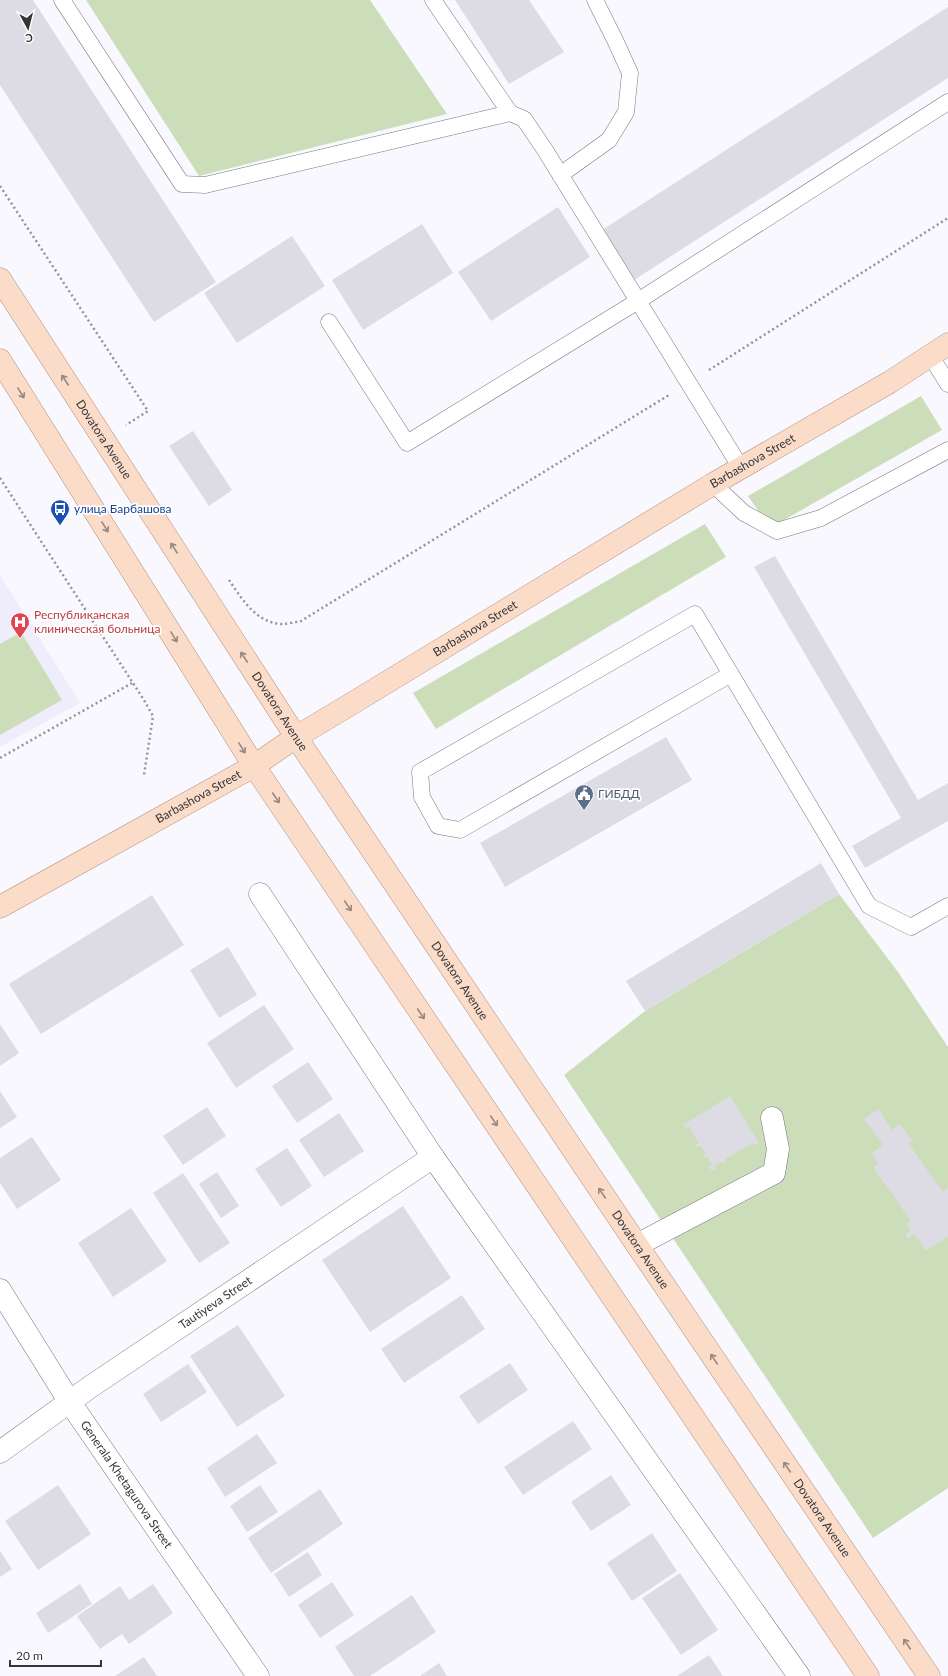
<svg xmlns="http://www.w3.org/2000/svg" width="948" height="1676" font-family="Lato,sans-serif">
	<style>
		.built { fill: #efecfb }
		.green { fill: #ccdeb9 }
		.building { fill: #dddbe3 }
		.lines { fill: none; stroke-linecap: round; stroke-linejoin: round }
		.lane-casing { stroke: #77767d; stroke-width: 17 }
		.street-casing { stroke: #77767d; stroke-width: 23 }
		.primary-casing { stroke: #b4927f; stroke-width: 23 }
		.path { stroke: #939398; stroke-width: 2.5; stroke-dasharray: 2 3; stroke-linecap: butt }
		.lane { stroke: #fff; stroke-width: 16 }
		.street { stroke: #fff; stroke-width: 22 }
		.primary { stroke: #fbdcc9; stroke-width: 22 }
		.oneway { stroke: #988880 }
		.labels { text-anchor: middle; stroke-width: 3.5; stroke-linejoin: round; paint-order: stroke }
		.street-label { font-size: 12px; fill: #353538; stroke: #fff }
		.transit-label { font-size: 12px; fill: #164399; stroke: #fff; text-anchor: start }
		.health-label { font-size: 12px; fill: #be3a42; stroke: #fff; text-anchor: start }
		.service-label { font-size: 12px; fill: #4e5e75; stroke: #fff; text-anchor: start }
	</style>
	<rect width="100%" height="100%" fill="#f9f8ff"/>
	<!-- built -->
	<path class="built" d="M0,575L80,703L0,747Z"/>
	<!-- green -->
	<path class="green" d="M86,0H370L447,114L199,176Z
		M921,396L942,430L770,528L748,496Z
		M705,524L726,557L436,729L413,693Z
		M21,632L62,700L0,735V644Z
		M839,894L898,972L948,1047V1488L873,1538L564,1075L645,1011Z"/>
	<!-- building -->
	<path class="building" d="M0,0H33L216,282L154,322L0,85Z
		M455,0H529L564,52L509,84Z
		M948,7V78L634,280L602,230Z
		M558,207L590,257L491,321L458,272Z
		M422,224L453,273L363,330L332,280Z
		M292,236L325,286L237,343L204,293Z
		M193,431L232,490L209,506L169,446Z
		M775,556L918,800L948,783V821L865,868L852,846L901,818L754,567Z
		M666,737L692,780L505,887L480,843Z
		M821,863L839,894L645,1011L626,981Z
		M152,895L184,945L41,1034L9,984Z
		M228,947L257,995L219,1018L190,970Z
		M264,1005L294,1049L236,1088L207,1043Z
		M0,1024L19,1053L0,1066Z
		M308,1062L333,1099L297,1123L272,1086Z
		M0,1091L17,1117L0,1128Z
		M730,1096L759,1143L754,1145L753,1143L725,1159L726,1162L724,1164L723,1161L714,1166L716,1169L712,1171L709,1167L712,1165L707,1156L704,1158L703,1156L706,1154L701,1146L697,1147L696,1145L699,1143L689,1127L686,1129L683,1125Z
		M207,1107L226,1136L183,1165L163,1136Z
		M878,1109L892,1130L900,1124L912,1140L908,1143L943,1192L948,1188V1236L926,1251L914,1234L908,1239L905,1234L911,1230L906,1224L911,1221L873,1167L878,1164L872,1153L883,1145L864,1119Z
		M339,1113L364,1151L324,1177L299,1140Z
		M32,1137L61,1180L17,1209L0,1183V1158Z
		M287,1148L312,1186L281,1207L255,1169Z
		M217,1172L239,1206L221,1218L199,1184Z
		M183,1173L230,1243L199,1263L153,1193Z
		M403,1206L451,1278L370,1332L322,1260Z
		M131,1208L167,1261L113,1297L78,1243Z
		M462,1295L485,1329L404,1383L381,1349Z
		M238,1325L285,1396L237,1427L190,1356Z
		M510,1363L528,1390L478,1424L459,1396Z
		M188,1364L207,1392L161,1422L143,1394Z
		M573,1421L592,1449L523,1495L504,1467Z
		M257,1434L277,1463L225,1497L207,1468Z
		M611,1475L631,1505L591,1531L571,1502Z
		M58,1485L91,1534L38,1570L5,1521Z
		M260,1485L278,1512L247,1532L230,1506Z
		M320,1489L343,1524L271,1573L248,1538Z
		M652,1533L677,1571L632,1601L607,1563Z
		M0,1551L12,1569L0,1577Z
		M308,1552L322,1575L289,1597L274,1574Z
		M680,1573L718,1630L681,1655L642,1598Z
		M332,1582L354,1615L320,1638L298,1605Z
		M80,1584L92,1604L48,1633L36,1613Z
		M153,1584L173,1613L129,1644L122,1634L100,1649L77,1616L120,1586L129,1600Z
		M412,1595L436,1632L370,1676H354L335,1647Z
		M709,1655L723,1676H677Z
		M144,1657L157,1676H115Z
		M439,1663L447,1676H420Z"/>
	<g class="lines">
		<defs>
			<path id="lane" d="M62,0L182,184L205,185L510,113L524,119L545,150L741,468
				M433,0L510,113
				M560,175L609,140L626,112L630,73L615,40L595,0
				M329,322L407,443L638,301L948,102
				M930,355L948,384
				M713,484L744,513L777,531L821,518L948,450
				M731,674L460,830L438,826L422,797L420,772L695,614L869,906L911,927L948,906"/>
			<g id="street">
				<path d="M260,894L433,1157L799,1676"/>
				<path d="M637,1245L774,1173L778,1149L772,1118"/>
				<path id="s1" d="M0,1290L69,1401L258,1676"/>
				<path id="s2" d="M0,1452L90,1387L433,1157"/>
			</g>
			<g id="primary">
				<path id="s3" d="M0,279L296,737L637,1245L929,1676"/>
				<path d="M0,360L254,766L868,1676"/>
				<path id="s4" d="M0,907L254,766L296,737L356,701L713,484L890,382L948,344"/>
			</g>
		</defs>
		<!-- lane casing -->
		<use href="#lane" class="lane-casing"/>
		<!-- street casing -->
		<use href="#street" class="street-casing"/>
		<!-- primary casing -->
		<use href="#primary" class="primary-casing"/>
		<!-- path -->
		<path class="path" d="M0,186L148,411L126,425
			M709,370L948,218
			M0,478L144,700L153,716L144,775
			M229,580C242,599 256,623 282,624C288,624 295,622 301,621L669,395
			M0,758L132,683"/>
		<!-- lane -->
		<use href="#lane" class="lane"/>
		<!-- street -->
		<use href="#street" class="street"/>
		<!-- primary -->
		<use href="#primary" class="primary"/>
	</g>
	<!-- one-way arrows -->
	<defs><path id="oneway-shaft" d="M-6 0H5M1.5-3L5.5 0L1.5 3" fill="none" stroke-width="1.6" stroke-linecap="round" stroke-linejoin="round"/></defs>
	<g class="oneway">
		<use href="#oneway-shaft" transform="translate(65 380) rotate(-123)"/>
		<use href="#oneway-shaft" transform="translate(21 393) rotate(58)"/>
		<use href="#oneway-shaft" transform="translate(105 527) rotate(58)"/>
		<use href="#oneway-shaft" transform="translate(174 548) rotate(-123)"/>
		<use href="#oneway-shaft" transform="translate(174 637) rotate(58)"/>
		<use href="#oneway-shaft" transform="translate(244 657) rotate(-123)"/>
		<use href="#oneway-shaft" transform="translate(242 748) rotate(58)"/>
		<use href="#oneway-shaft" transform="translate(276 798) rotate(56)"/>
		<use href="#oneway-shaft" transform="translate(348 906) rotate(56)"/>
		<use href="#oneway-shaft" transform="translate(421 1014) rotate(56)"/>
		<use href="#oneway-shaft" transform="translate(494 1121) rotate(56)"/>
		<use href="#oneway-shaft" transform="translate(602 1193) rotate(-124)"/>
		<use href="#oneway-shaft" transform="translate(714 1359) rotate(-124)"/>
		<use href="#oneway-shaft" transform="translate(787 1467) rotate(-124)"/>
		<use href="#oneway-shaft" transform="translate(907 1644) rotate(-124)"/>
	</g>
	<!-- icons -->
	<defs>
		<symbol id="bus-pin" viewBox="-11 -11 22 30"><path d="M0 17L-7.5 6A9.5 9.5 0 1 1 7.5 6Z" fill="#1a4fb4" stroke="#fff"/><path d="M-5-6H5V4H4V6H2V4H-2V6H-4V4H-5ZM-3.5-4V0h7V-4ZM-3.5 1.2v1.5H-2V1.2ZM2 1.2v1.5H3.5V1.2Z" fill="#fff"/></symbol>
		<symbol id="hospital-pin" viewBox="-11 -11 22 30"><path d="M0 17L-7.5 6A9.5 9.5 0 1 1 7.5 6Z" fill="#e0444e" stroke="#fff"/><path d="M-5-5h3v3.5h4V-5h3V5h-3V1.5h-4V5h-3Z" fill="#fff"/></symbol>
		<symbol id="civic-pin" viewBox="-11 -11 22 30"><path d="M0 17L-7.5 6A9.5 9.5 0 1 1 7.5 6Z" fill="#5c6f8a" stroke="#fff"/><path d="M-.6-6.5H3V-4.5H.6V-3L4-1V1h2V6H-6V1h2V-1L-.6-3ZM-1.2 2.5V6h2.4V2.5Z" fill="#fff"/></symbol>
	</defs>
	<g fill-rule="evenodd">
		<use href="#bus-pin" x="49" y="498" width="22" height="30"/>
		<use href="#hospital-pin" x="9" y="611" width="22" height="30"/>
		<use href="#civic-pin" x="573" y="783" width="22" height="30"/>
	</g>
	<g class="labels">
		<!-- street labels -->
		<g class="street-label">
			<text dy="4" stroke="none"><textPath href="#s3" startOffset="191">Dovatora Avenue</textPath></text>
			<text dy="4" stroke="none"><textPath href="#s4" startOffset="875">Barbashova Street</textPath></text>
			<text dy="4" stroke="none"><textPath href="#s4" startOffset="551">Barbashova Street</textPath></text>
			<text dy="4" stroke="none"><textPath href="#s3" startOffset="515">Dovatora Avenue</textPath></text>
			<text dy="4" stroke="none"><textPath href="#s4" startOffset="227">Barbashova Street</textPath></text>
			<text dy="4" stroke="none"><textPath href="#s3" startOffset="839">Dovatora Avenue</textPath></text>
			<text dy="4" stroke="none"><textPath href="#s3" startOffset="1163">Dovatora Avenue</textPath></text>
			<text dy="4" stroke="none"><textPath href="#s2" startOffset="262">Tautiyeva Street</textPath></text>
			<text dy="4" stroke="none"><textPath href="#s1" startOffset="232">Generala Khetagurova Street</textPath></text>
			<text dy="4" stroke="none"><textPath href="#s3" startOffset="1487">Dovatora Avenue</textPath></text>
		</g>
		<!-- transit labels -->
		<g class="transit-label">
			<text x="74" y="513">улица Барбашова</text>
		</g>
		<!-- health labels -->
		<g class="health-label">
			<text x="34" y="619">Республиканская<tspan x="34" dy="14">клиническая больница</tspan></text>
		</g>
		<!-- service labels -->
		<g class="service-label">
			<text x="598" y="798">ГИБДД</text>
		</g>
	</g>
	<!-- north arrow -->
	<g transform="translate(28 28) rotate(173)" stroke="#ffffff" stroke-width="3" paint-order="stroke">
	<path d="M0-3L7 15L0 10L-7 15Z" fill="#353538"/>
	<text y="-6" font-size="11" font-weight="bold" text-anchor="middle" fill="#353538">С</text>
	</g>
	<!-- scale -->
	<path d="M10 1660v6h91v-6" fill="none" stroke="#353538" stroke-width="2"/>
	<text x="16" y="1660" font-size="12" fill="#353538" stroke="#ffffff" stroke-width="3" paint-order="stroke">20 m</text>
</svg>
